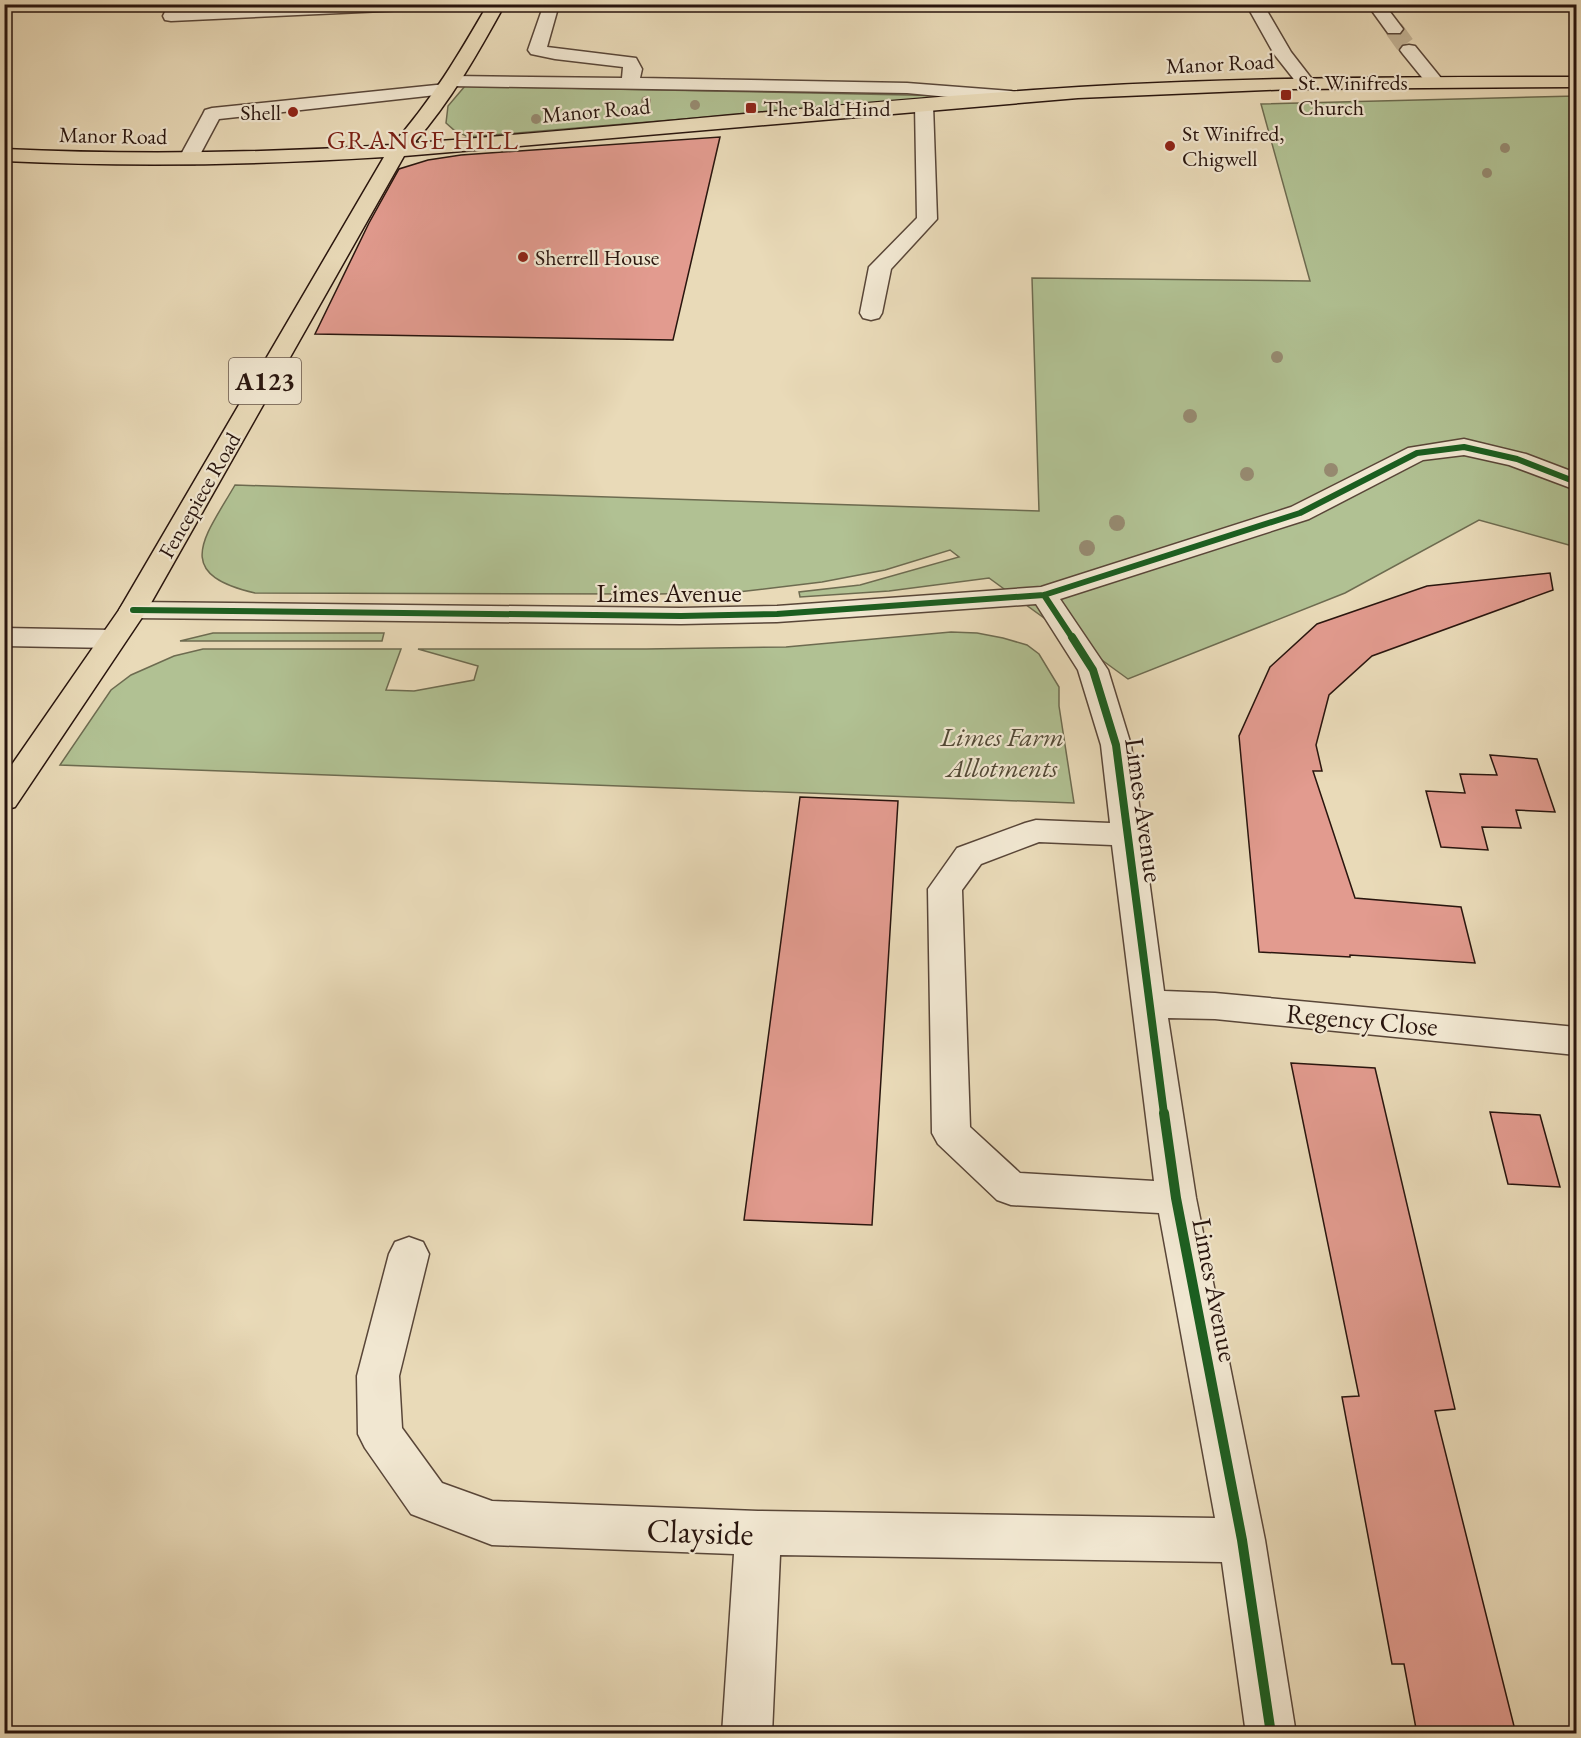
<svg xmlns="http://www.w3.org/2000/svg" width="1581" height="1738" font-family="'EB Garamond',serif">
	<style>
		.green { fill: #b1c193; stroke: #6d6b50; stroke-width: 1.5 }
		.building { fill: #e29b8f; stroke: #29150e; stroke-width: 1.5 }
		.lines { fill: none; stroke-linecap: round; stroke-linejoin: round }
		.minor-tunnel { stroke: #c3b396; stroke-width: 19; stroke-dasharray: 19 10; stroke-linecap: butt }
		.minor-casing { stroke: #594638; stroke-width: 3 }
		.major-casing { stroke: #29150e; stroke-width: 3 }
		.minor { fill: #f1e7d1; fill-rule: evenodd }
		.major { fill: #e9dab8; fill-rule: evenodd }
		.cycleway-far2-casing { stroke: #f1e7d1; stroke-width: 9 }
		.cycleway-far1-casing { stroke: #f1e7d1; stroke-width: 11 }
		.cycleway-casing { stroke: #f1e7d1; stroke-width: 14 }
		.cycleway-far2 { stroke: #1b5e20; stroke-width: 6 }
		.cycleway-far1 { stroke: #1b5e20; stroke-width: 8 }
		.cycleway { stroke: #1b5e20; stroke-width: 10 }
		.tree { fill: #968a70 }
		.poi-dot { fill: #8f2418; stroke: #f1e7d1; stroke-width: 2 }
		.labels { text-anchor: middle; stroke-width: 4.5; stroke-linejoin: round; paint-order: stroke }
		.far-street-label { font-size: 22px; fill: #29150e; stroke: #f1e7d1 }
		.far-poi-label { font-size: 22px; fill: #29150e; stroke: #f1e7d1; text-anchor: start }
		.far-quarter-label { font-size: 26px; letter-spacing: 1.5px; fill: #7a1f14; stroke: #f1e7d1 }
		.shield { fill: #f1e7d1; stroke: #655448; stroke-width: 1.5 }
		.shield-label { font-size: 26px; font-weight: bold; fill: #29150e }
		.street-label { font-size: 27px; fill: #29150e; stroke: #f1e7d1 }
		.park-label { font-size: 27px; font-style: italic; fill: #524936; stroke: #f1e7d1 }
		.near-street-label { font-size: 33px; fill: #29150e; stroke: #f1e7d1 }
	</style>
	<rect width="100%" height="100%" fill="#e9dab8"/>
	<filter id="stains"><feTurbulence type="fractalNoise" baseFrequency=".00333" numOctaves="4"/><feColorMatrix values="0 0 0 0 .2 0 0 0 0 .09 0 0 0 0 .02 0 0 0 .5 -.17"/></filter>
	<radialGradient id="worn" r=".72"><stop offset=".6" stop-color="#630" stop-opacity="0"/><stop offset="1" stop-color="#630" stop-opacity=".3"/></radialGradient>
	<!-- green -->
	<path class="green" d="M465,86L956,96L468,137L454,130L446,123L448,106Z
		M1576,96V547L1479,520L1345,593L1128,679L989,578L889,591L800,597L799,592L860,585L959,557L950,550L885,570L822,582L738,592L659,594L255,593C171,574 205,537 235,485L1039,511L1032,278L1310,281L1261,104Z
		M951,632L977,633L1003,638L1027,645L1039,654L1059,687V706L1074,803L60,765L111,690L131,675L174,656L203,649H401L386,690L414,691L474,680L478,666L418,649H646L786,647Z
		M213,633H384L382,641H180Z"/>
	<!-- building -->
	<path class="building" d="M720,137L673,340L315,334L369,223L399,169L428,160L461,155Z
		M1550,573L1553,590L1372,656L1329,695L1316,745L1322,771H1313L1355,898L1461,907L1475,963L1350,955V957L1259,952L1239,736L1270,667L1317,624L1427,586Z
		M1490,755L1537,759L1555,812L1516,810L1521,828L1482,827L1488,850L1441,847L1426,791L1465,793L1460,774L1497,775Z
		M800,797L898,801L872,1225L744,1220Z
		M1291,1063L1375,1068L1455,1409L1435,1411L1516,1734H1417L1404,1664H1392L1342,1397L1359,1396Z
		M1490,1112L1540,1115L1560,1187L1508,1184Z"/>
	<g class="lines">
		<!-- minor-tunnel -->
		<path class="minor-tunnel" d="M1394,29L1409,50"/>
		<defs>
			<path id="minor" d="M309,4H435L427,9L171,21L165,20L163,16L165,12L171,11Z
				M544,4H556L558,8L547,47L636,58L642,69L640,78L907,83L1011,91L1018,93L1020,97L1018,101L1011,103L907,93L452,86L454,89L451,93L445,94L219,119L195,164H181L178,160L203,114L205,110L212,108L446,84L444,81L447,77L453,76L622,78L623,67L555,59L531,54L528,50Z
				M1246,4H1263L1291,52L1315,83L1312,87H1300L1274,54Z
				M1367,4H1384L1403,29L1400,33H1388Z
				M1409,45L1415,46L1441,78L1444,82L1441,86H1429L1403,54L1400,50L1403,46Z
				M924,99L931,101L933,105L937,219L891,269L882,313L879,318L871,320L863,318L860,313L869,267L917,218L915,105L917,101Z
				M1464,439L1526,454L1576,473V490L1509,465L1464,455L1423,460L1309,519L1060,599L1108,670L1131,745L1164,991L1215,993L1576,1027V1055L1215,1019L1168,1018L1196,1198L1265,1540L1296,1734H1246L1222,1562L780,1555L772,1734H722L734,1554L492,1545L411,1514L365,1448L358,1434L357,1376L389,1254L395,1242L409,1237L423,1242L429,1254L399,1376L402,1428L442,1483L492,1501L758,1511L1215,1518L1159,1213L1011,1205L997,1200L938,1144L932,1133L928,889L957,848L1025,823L1036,820L1110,823L1101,745L1078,670L1036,604L777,622L681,624L133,618L123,616L119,610L123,604L133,602L681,608L777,606L1041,587L1291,507L1408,448ZM1039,842L1112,845L1154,1181L1020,1173L970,1127L962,890L981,864Z
				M4,628L112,630L122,633L126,639L122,645L112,648L4,646Z"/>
			<path id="major" d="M488,4H505C478,53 451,101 414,143C636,126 857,101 1079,87C1244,77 1410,77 1576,77V87L1292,89L1078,98L404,156L147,610L15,807L4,810V776L119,610L384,157C257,165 131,167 4,161V149C134,155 263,153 392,145C432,100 458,56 488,4Z"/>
		</defs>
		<!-- minor casing -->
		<use href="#minor" class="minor-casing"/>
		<!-- major casing -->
		<use href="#major" class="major-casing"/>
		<!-- minor -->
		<use href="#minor" class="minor"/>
		<!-- major -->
		<use href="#major" class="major"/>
		<defs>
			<path id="cycleway-far2" d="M1044,595L1073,639
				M133,610L681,616L777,614L1044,595L1300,513L1417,453L1464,447L1517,459L1576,482"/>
			<path id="cycleway-far1" d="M1072,637L1093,670L1116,745L1164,1114"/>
			<path id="cycleway" d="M1164,1113L1176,1198L1242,1540L1271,1734"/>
		</defs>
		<!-- cycleway-far2 casing -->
		<use href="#cycleway-far2" class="cycleway-far2-casing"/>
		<!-- cycleway-far1 casing -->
		<use href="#cycleway-far1" class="cycleway-far1-casing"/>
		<!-- cycleway casing -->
		<use href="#cycleway" class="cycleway-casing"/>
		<!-- cycleway-far2 -->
		<use href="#cycleway-far2" class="cycleway-far2"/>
		<!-- cycleway-far1 -->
		<use href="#cycleway-far1" class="cycleway-far1"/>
		<!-- cycleway -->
		<use href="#cycleway" class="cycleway"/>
	</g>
	<!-- trees -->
	<g class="tree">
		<circle cx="646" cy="101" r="5"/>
		<circle cx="695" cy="105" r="5"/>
		<circle cx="536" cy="119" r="5"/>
		<circle cx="1505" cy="148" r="5"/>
		<circle cx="1487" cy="173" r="5"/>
		<circle cx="1277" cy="357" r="6"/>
		<circle cx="1190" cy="416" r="7"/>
		<circle cx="1331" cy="470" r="7"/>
		<circle cx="1247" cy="474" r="7"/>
		<circle cx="1117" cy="523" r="8"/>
		<circle cx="1087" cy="548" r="8"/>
	</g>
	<!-- markers -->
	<g class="poi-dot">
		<rect x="1280" y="89" width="12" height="12" rx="3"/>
		<rect x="745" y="102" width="12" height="12" rx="3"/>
		<circle cx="293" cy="112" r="6"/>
		<circle cx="1170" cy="146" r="6"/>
		<circle cx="523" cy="257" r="6"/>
	</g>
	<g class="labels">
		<!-- far-street labels -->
		<g class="far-street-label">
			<text transform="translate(1220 63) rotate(-3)" y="8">Manor Road</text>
			<text transform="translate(596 110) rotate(-5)" y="8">Manor Road</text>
			<text transform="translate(113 135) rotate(1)" y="8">Manor Road</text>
			<text transform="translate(199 495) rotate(-60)" y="8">Fencepiece Road</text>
		</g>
		<!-- far-poi labels -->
		<g class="far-poi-label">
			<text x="1298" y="90">St. Winifreds<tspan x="1298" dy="25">Church</tspan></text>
			<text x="763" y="116">The Bald Hind</text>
			<text x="281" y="120" text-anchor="end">Shell</text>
			<text x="1182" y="141">St Winifred,<tspan x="1182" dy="25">Chigwell</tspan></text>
			<text x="535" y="265">Sherrell House</text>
		</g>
		<!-- far-quarter labels -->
		<g class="far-quarter-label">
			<text x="423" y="149">GRANGE HILL</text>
		</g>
		<!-- shield labels -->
		<rect class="shield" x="229" y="358" width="72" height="46" rx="4.5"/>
		<g class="shield-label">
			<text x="265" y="390">A123</text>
		</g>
		<!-- street labels -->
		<g class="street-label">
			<text x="669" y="602">Limes Avenue</text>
			<text transform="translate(1144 810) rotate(82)" y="9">Limes Avenue</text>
			<text transform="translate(1362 1020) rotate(5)" y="9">Regency Close</text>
			<text transform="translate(1215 1290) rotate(79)" y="9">Limes Avenue</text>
		</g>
		<!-- park labels -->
		<g class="park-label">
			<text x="1002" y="746">Limes Farm<tspan x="1002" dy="31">Allotments</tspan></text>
		</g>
		<!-- near-street labels -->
		<g class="near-street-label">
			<text transform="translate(700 1531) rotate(2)" y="12">Clayside</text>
		</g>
	</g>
	<!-- margin -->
	<rect width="1581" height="1738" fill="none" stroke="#e9dab8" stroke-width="24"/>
	<rect x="6" y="6" width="1569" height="1726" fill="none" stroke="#29150e" stroke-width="3"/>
	<rect x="12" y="12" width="1557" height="1714" fill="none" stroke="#29150e" stroke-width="1.5"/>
	<rect width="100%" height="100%" filter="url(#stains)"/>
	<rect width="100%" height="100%" fill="url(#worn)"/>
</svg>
